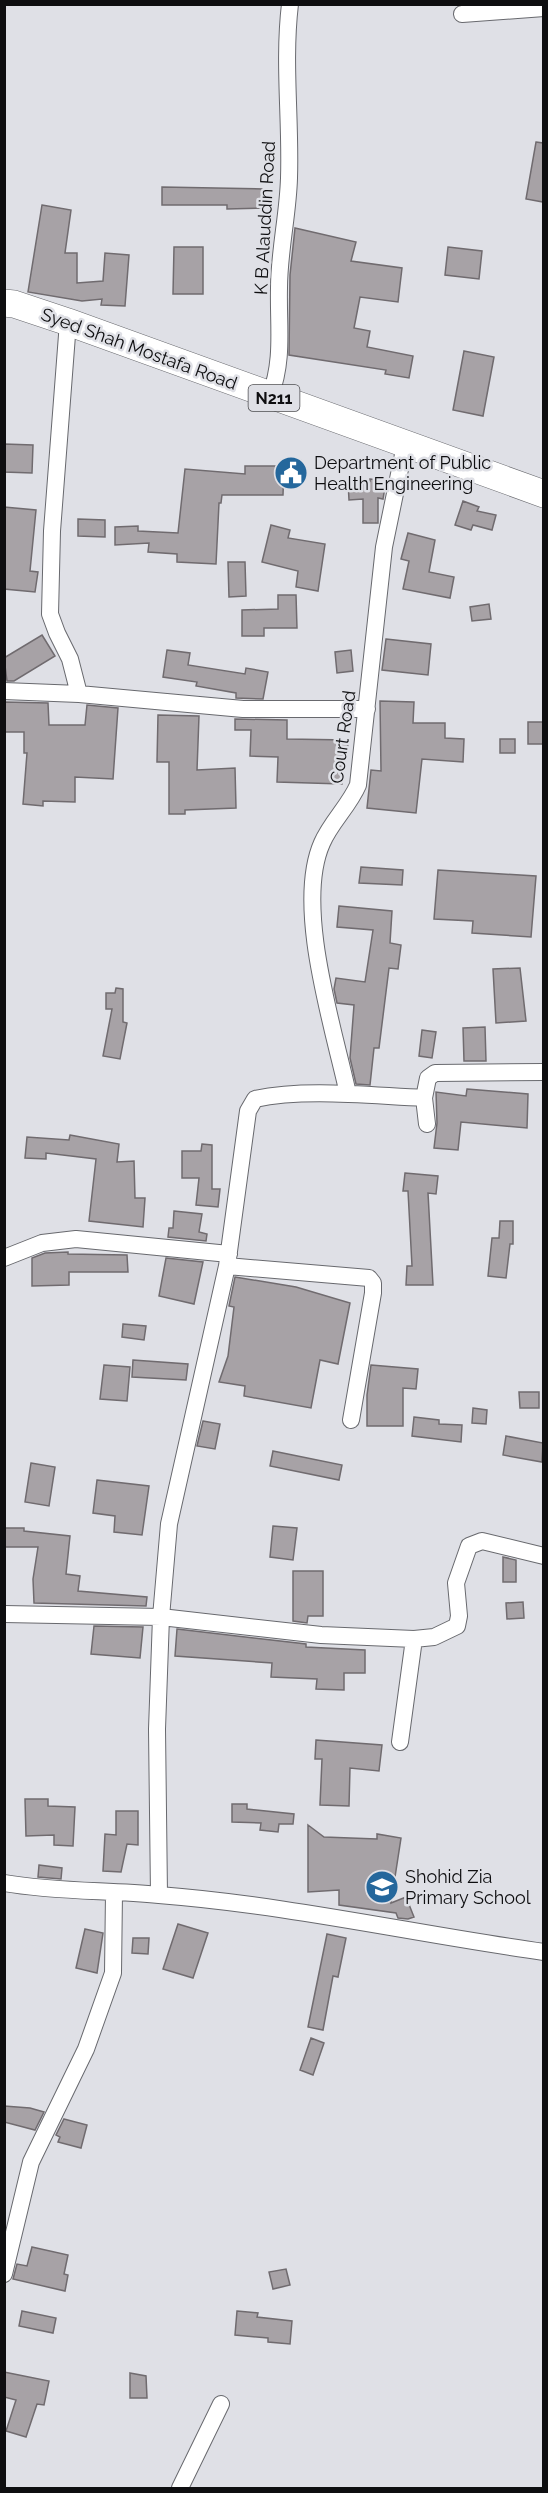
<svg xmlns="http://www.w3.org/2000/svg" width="548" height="2493" font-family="Raleway,sans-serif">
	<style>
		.building { fill: #a7a2a6; stroke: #706b6f; stroke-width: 1.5 }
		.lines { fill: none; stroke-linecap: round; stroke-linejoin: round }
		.minor-casing { stroke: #68696e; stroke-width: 18 }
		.trunk-casing { stroke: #68696e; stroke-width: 28 }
		.minor { stroke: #fff; stroke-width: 16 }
		.trunk { stroke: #fff; stroke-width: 27 }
		.labels { text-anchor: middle; stroke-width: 5; stroke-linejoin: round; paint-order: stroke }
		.shield { fill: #dfe0e6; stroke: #4d4d50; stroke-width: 1.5 }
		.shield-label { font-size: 16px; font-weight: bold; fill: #0e0e10 }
		.street-label { font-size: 18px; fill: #0e0e10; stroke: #dfe0e6 }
		.poi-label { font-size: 18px; fill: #0e0e10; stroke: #dfe0e6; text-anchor: start }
	</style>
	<rect width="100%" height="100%" fill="#dfe0e6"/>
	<!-- building -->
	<path class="building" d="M536,142L543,143V202L526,199Z
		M162,187L264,189V208L227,209V205H162Z
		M42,205L71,210L65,253H77V283L103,281L105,253L129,255L125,306L101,305L102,299L82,301L28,292Z
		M295,228L356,242L351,261L402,268L398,302L360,297L354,328L370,331L367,347L413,356L409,378L385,374L386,370L289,355L290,275Z
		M174,247H203V294H173Z
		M448,247L482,251L479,279L445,275Z
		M464,351L494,357L483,416L453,410Z
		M4,444L33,445L32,473L4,472Z
		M245,466H284L283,495H222L221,503H219L216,564L177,562V554L148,552L149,543L115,545V527L138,526V531L178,533L185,469L245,474Z
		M370,479L386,481L383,499L378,498V523H363V499L349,500L348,482L370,481Z
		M463,501L479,507L477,511L496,515L492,530L473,525L471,530L455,525Z
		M4,507L36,510L30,571L38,572L35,592L4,589Z
		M78,519L105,520V537L78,536Z
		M271,525L290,530L288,538L325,544L318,591L296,587L298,571L262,562Z
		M408,533L435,540L429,572L454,577L450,598L403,589L409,561L401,559Z
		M228,562H245L246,596L229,597Z
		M278,595H296L297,628H264V636H242V610L278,609Z
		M489,604L491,619L472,621L470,607Z
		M42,635L55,656L14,681H7L4,658Z
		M386,639L431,644L428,675L382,670Z
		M167,650L190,653L188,665L245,674L246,668L268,672L263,699L236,698V693L196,686L197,682L163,677Z
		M351,650L353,671L337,673L335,652Z
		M380,701L414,702L413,723H445V738L464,739L463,762L422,759L416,813L367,808L371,770L381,771Z
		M4,702L48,703L49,725H85L87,705L118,708L113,779L75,777V802L43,801V806L23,804L27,753H24V732H4Z
		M158,715L199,716L197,770L235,768L236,808L185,810V814H169V762H157Z
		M235,719L287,720V739L348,740L347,759H343L342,784L277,782L278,757L250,756L251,730H235Z
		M528,722H543V744H528Z
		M500,739H515V753H500Z
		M361,867L403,870L402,885L359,883Z
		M438,870L536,876L531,937L472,933L473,921L434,919Z
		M339,906L392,911L390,943L401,945L398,969L389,968L379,1048H374L370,1085L356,1084L350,1058L354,1005L337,1003L334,989L336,978L365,982L373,930L337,927Z
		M520,968L526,1021L496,1023L493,969Z
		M116,988L123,989V1022L127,1023L120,1059L103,1056L112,1009H106V993H115Z
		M485,1027L486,1061H464L463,1028Z
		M422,1030L436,1032L432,1058L419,1056Z
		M467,1089L528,1094L527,1128L461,1122L458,1150L434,1148L437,1123L436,1092L466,1096Z
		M70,1135L119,1144L117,1162L134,1161L135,1198H145L143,1227L89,1221L96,1159L46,1153V1159L25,1158L27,1137L69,1140Z
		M202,1144L212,1145V1189H220L218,1207L196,1205L199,1178H182V1151H201Z
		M405,1173L438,1176L436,1194L428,1193L433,1285H406L407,1266H412L408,1191H403Z
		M174,1211L202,1214L199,1232L207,1234L206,1241L168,1237L169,1228H173Z
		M500,1221H513V1244H510L506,1278L488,1276L492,1238H499Z
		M68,1252V1254L127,1255L128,1272H69V1285L32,1286V1258L45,1253Z
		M166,1258L203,1262L194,1304L159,1296Z
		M235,1277L296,1287L350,1303L338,1364L320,1360L311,1408L244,1396L245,1386L219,1382L228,1356L234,1307L229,1306Z
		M123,1324L146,1326L144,1340L122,1337Z
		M133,1360L188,1364L186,1380L132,1377Z
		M104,1365L130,1367L127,1401L100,1399Z
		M371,1365L418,1369L416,1389L403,1388V1426H367V1395Z
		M519,1392H539V1408H520Z
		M473,1408L487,1410L486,1424L472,1423Z
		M414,1417L439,1420V1424L462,1425L461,1442L412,1436Z
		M203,1421L220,1424L215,1449L197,1446Z
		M506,1436L543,1443L542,1462L503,1455Z
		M273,1451L342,1465L339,1480L270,1466Z
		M31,1463L55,1467L49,1506L25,1502Z
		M97,1480L149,1486L142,1535L114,1532L115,1516L93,1513Z
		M273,1526L297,1528L293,1560L270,1557Z
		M4,1528H24V1531L70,1536L66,1574L80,1576L78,1591L147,1597L146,1606L34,1603L33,1579L38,1547H4Z
		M503,1557L516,1560V1582H503Z
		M293,1571H323V1616H308L307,1623L293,1621Z
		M523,1602L524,1618L507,1619L506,1603Z
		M94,1626L143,1627L140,1658L91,1654Z
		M177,1629L306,1644V1647L365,1650V1673H344V1690L316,1689L317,1679L271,1677L272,1663L175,1656Z
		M316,1740L382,1745L379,1771L350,1768L349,1806L320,1805L322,1759H315Z
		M25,1799H48V1806L75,1807L73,1846L54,1845V1835L26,1836Z
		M232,1804H247V1809L294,1814L293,1824H279L278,1832L260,1830L261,1823L232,1822Z
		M116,1811H138V1845L127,1844L121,1872L103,1871L105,1834L116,1835Z
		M308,1825L324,1837L377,1839V1834L401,1838L391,1903L406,1897L414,1917L408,1919L398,1918L396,1913L339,1905V1890L308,1892Z
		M39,1865L62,1868L61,1879L38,1877Z
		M178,1924L208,1933L193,1978L163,1969Z
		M85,1929L103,1933L97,1973L76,1968Z
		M327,1934L346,1938L338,1977L333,1976L323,2030L308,2027Z
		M133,1938H149L148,1954L132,1953Z
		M311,2038L324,2043L313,2075L300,2070Z
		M4,2106L30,2108L44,2112L35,2130L4,2122Z
		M64,2119L87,2125L81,2148L58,2142L60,2137L56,2135Z
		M32,2247L68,2255L64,2274L68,2275L65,2291L13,2279L17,2264L27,2266Z
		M286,2269L290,2285L273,2289L269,2272Z
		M22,2311L56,2318L53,2333L19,2326Z
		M237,2311L258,2313L257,2317L292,2321L290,2344L268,2342V2338L235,2335Z
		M4,2372L49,2381L44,2405L37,2404L26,2437L6,2431L16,2400L4,2397Z
		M130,2373L146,2376L147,2398H130Z"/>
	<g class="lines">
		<defs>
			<path id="minor" d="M462,14L544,8
				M68,322L52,531L50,614L57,633L70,659L79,694L243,709H367
				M270,396C284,360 278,326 279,288C279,251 288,215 289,178C291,120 283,63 290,4
				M4,691L79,694
				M348,1094C334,1029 294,906 322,843C331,822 349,806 358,785L384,547L405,445
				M427,1124L424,1098L428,1078L435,1073L544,1072
				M4,1258L42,1243L76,1239L229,1254
				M227,1266L369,1278L373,1283V1293L351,1420
				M4,1614L161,1617L321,1635L414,1639L434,1637L457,1626L459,1616L456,1583L469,1546L482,1541L544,1556
				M400,1742L414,1639
				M4,1883C56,1892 107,1890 159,1895C288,1905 416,1934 544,1952
				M159,1895L157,1729L161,1617L169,1524L227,1266L248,1111L255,1099C305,1088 373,1096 424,1098
				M4,2274L31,2162L86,2049L113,1973L114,1893
				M180,2488L221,2404"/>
			<path id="trunk" d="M4,303L14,304L68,322L544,494"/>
		</defs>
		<!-- minor casing -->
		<use href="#minor" class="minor-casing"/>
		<!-- trunk casing -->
		<use href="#trunk" class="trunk-casing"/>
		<!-- minor -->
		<use href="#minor" class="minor"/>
		<!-- trunk -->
		<use href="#trunk" class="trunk"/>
	</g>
	<!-- icons -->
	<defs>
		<symbol id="civic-disc" viewBox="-11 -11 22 22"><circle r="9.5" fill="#24679c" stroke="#dfe0e6"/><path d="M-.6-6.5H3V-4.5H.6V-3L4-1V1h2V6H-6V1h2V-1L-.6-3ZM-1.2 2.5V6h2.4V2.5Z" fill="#fff"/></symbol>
		<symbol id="school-disc" viewBox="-11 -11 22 22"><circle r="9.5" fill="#24679c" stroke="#dfe0e6"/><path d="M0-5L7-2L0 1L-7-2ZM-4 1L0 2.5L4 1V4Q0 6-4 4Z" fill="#fff"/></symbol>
	</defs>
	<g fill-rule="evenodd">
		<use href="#civic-disc" x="272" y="454" width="38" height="38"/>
		<use href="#school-disc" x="363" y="1868" width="38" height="38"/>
	</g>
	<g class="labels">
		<!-- shield labels -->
		<rect class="shield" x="248.5" y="385" width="51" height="26" rx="4.5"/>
		<g class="shield-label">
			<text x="274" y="404">N211</text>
		</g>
		<!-- street labels -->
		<g class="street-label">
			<text transform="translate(265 218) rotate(-87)" y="6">K B Alauddin Road</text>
			<text transform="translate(139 349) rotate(20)" y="6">Syed Shah Mostafa Road</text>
			<text transform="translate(343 737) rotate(-82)" y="6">Court Road</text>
		</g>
		<!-- poi labels -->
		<g class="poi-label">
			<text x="314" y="469">Department of Public<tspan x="314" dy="21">Health Engineering</tspan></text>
			<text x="405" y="1883">Shohid Zia<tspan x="405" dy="21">Primary School</tspan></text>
		</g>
	</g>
	<!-- border -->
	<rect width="548" height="2493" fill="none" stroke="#0e0e10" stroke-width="12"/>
</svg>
